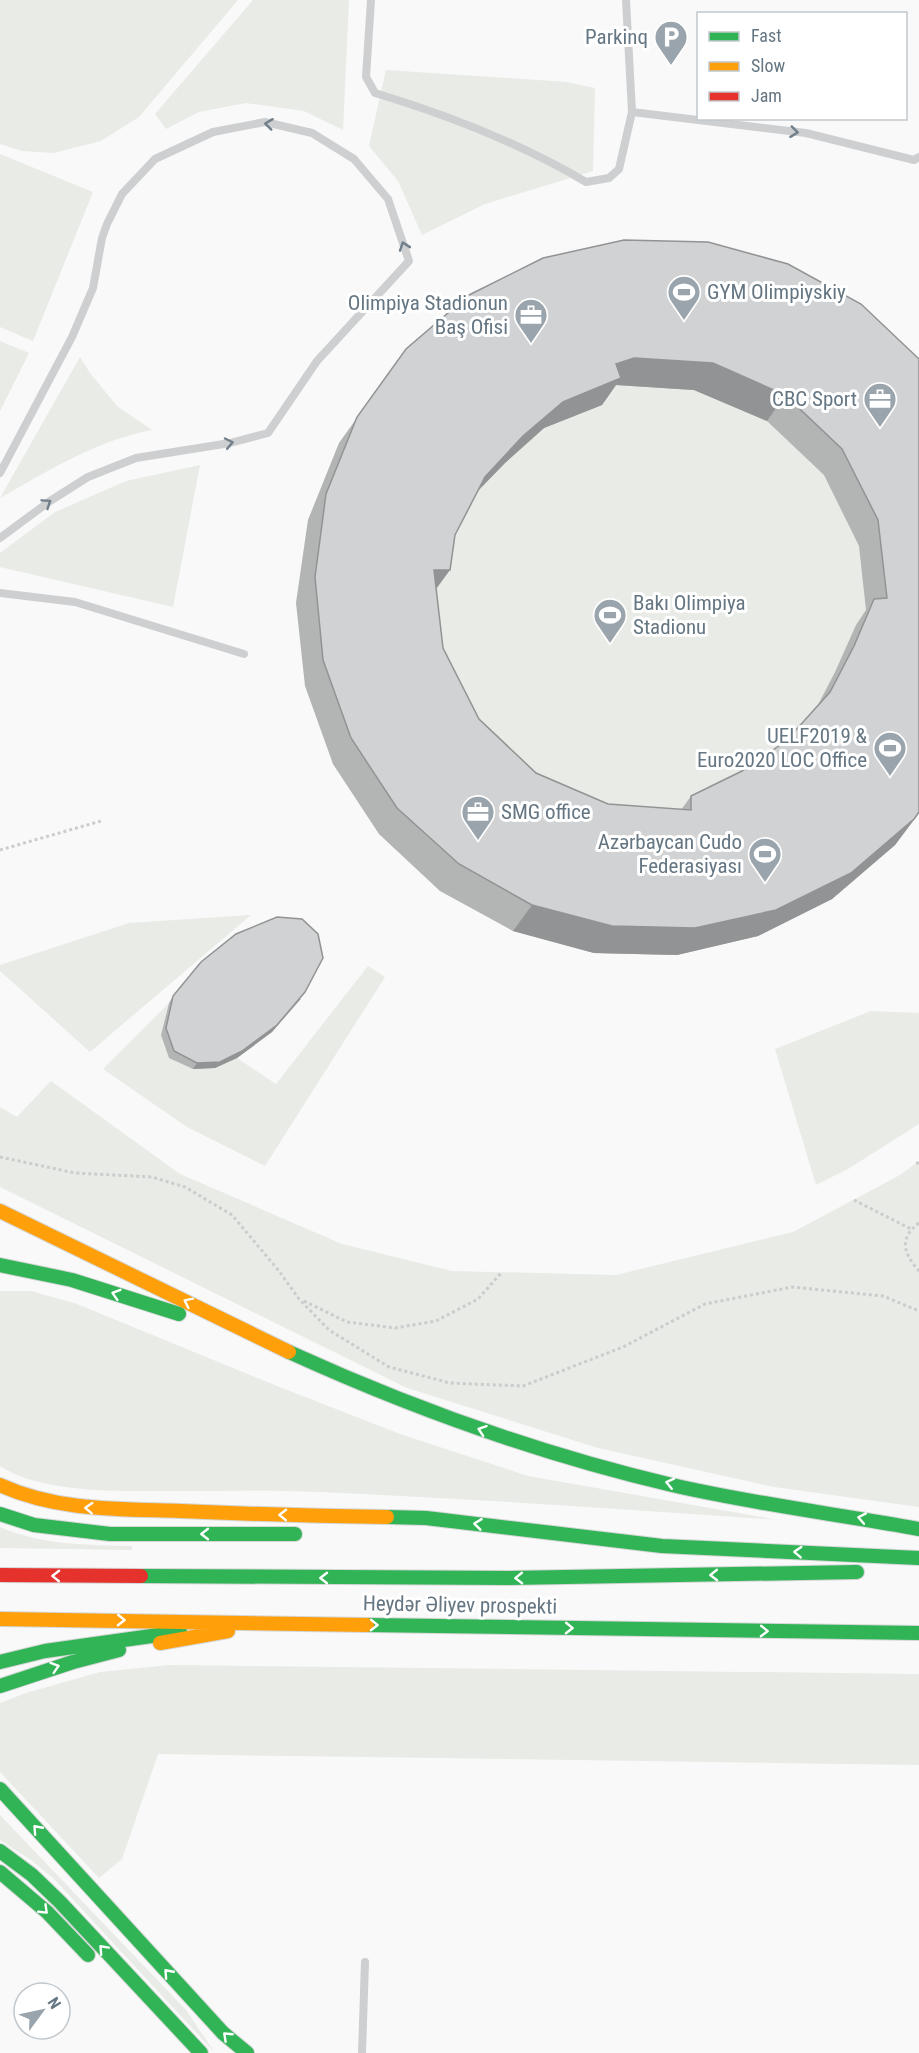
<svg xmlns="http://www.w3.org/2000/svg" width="919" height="2053" font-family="'Roboto Condensed',sans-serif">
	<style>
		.green { fill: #e8ebe6 }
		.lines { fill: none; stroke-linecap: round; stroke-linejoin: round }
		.fast-casing { stroke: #d5d6d7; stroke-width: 16 }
		.slow-casing { stroke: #d5d6d7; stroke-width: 16 }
		.jam-casing { stroke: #d5d6d7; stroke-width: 16 }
		.path { stroke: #cbcccd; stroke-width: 3; stroke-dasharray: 3 3; stroke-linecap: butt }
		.lane { stroke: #cecfd0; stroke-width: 8 }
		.fast { stroke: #30b455; stroke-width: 14 }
		.slow { stroke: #ff9f0a; stroke-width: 14 }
		.jam { stroke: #e5322d; stroke-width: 14 }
		.wall { fill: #b3b5b5; fill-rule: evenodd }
		.shaded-wall { fill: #929394 }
		.building { fill: #d0d2d3; stroke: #929394; stroke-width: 1.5; fill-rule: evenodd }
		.oneway { stroke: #707f8b }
		.oneway2 { stroke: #fff }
		.labels { text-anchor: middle; stroke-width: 6; stroke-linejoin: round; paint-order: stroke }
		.poi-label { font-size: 21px; fill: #657683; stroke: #fff; text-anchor: end }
		.street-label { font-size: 21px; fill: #657683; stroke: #fff }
	</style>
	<rect width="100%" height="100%" fill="#f9f9f9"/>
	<!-- green -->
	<path class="green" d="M0,0H238L139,117L101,141L54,153L22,151L0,144Z
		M253,0H349L343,130L304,111L246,103L199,112L166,129L155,114Z
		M386,70L567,82L595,88L593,171L485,204L422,235L398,181L369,146Z
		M0,154L93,192L33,341L0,327Z
		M0,341L29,353L0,411Z
		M80,357L90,373L117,406L152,430C95,441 50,470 0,498Z
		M387,376L909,394L919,813L895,845L832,899L758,936L677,955L594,953L513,931L440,891L379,834L333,764L296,603L308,520L339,443Z
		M200,465L173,607L0,567V553L55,512L126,481Z
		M251,915L90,1052L0,971V965L129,923Z
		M368,966L385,977L265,1166L187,1127L103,1069L169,1003L161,1035L215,1068L237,1058L276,1084Z
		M871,1011L919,1013V1124L848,1169L816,1185L775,1049Z
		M51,1081L180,1174L342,1244L452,1271L616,1275L793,1232L900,1175L919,1161V1507L774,1487L598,1448L407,1388L0,1187V1107L17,1117Z
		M0,1291H31L77,1304L277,1386L400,1434L528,1476L778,1520C626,1509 474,1499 322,1492C272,1490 222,1491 173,1491C123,1491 42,1494 0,1466Z
		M0,1527C41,1545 88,1545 132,1546V1550L0,1548Z
		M170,1665L919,1674V1765L158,1754L122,1859L99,1878L0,1772V1703L26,1693L100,1672Z
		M0,1815L186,2010L215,2053L53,1878L31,1860L0,1840Z"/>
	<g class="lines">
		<defs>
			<path id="fast" d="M0,1265L72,1280L179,1314
				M289,1352C412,1408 540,1454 672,1485C754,1504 837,1514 919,1529
				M0,1514L34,1525L110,1534H295
				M387,1517L426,1518L662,1546L919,1558
				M141,1576L509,1578L857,1572
				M367,1625L919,1633
				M0,1662L45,1651L180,1632
				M0,1686L73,1662L119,1650
				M0,1789L223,2033L247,2053
				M0,1851L32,1875L60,1902L201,2053
				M0,1872L47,1912L88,1955"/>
			<path id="slow" d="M0,1211L289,1352
				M0,1485C57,1511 120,1509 180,1511C249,1514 318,1516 387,1517
				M0,1619L367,1625
				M160,1643L228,1631"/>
			<path id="jam" d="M0,1575L141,1576"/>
		</defs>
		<!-- fast casing -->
		<use href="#fast" class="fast-casing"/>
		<!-- slow casing -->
		<use href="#slow" class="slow-casing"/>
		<!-- jam casing -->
		<use href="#jam" class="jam-casing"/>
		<!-- path -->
		<path class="path" d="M0,850L101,821
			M0,1157L75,1173L152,1177L185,1187L232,1215L279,1271L299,1299L329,1330L389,1367L450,1383L523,1386L623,1347L705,1304L792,1287L883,1296L919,1311
			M916,1163H919
			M854,1200L911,1229
			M919,1223C898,1239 904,1254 919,1271
			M304,1301L347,1322L395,1328L436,1321L478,1299L501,1273"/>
		<!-- lane -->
		<path class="lane" d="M371,0L366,77L375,93C448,115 520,143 586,182L609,178L619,169L632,112L626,0
			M632,112L806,133L914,160L919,157
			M0,473L72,337L93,288L102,238L107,224L122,194L155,159L213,132L265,122L312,133L354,159L388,199L409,261L317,361L268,433L230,443L136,458L88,477L50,501L0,538
			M0,593L75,602L244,654
			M362,2053L365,1962"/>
		<!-- fast -->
		<use href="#fast" class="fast"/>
		<!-- slow -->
		<use href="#slow" class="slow"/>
		<!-- jam -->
		<use href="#jam" class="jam"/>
	</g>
	<!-- wall -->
	<path class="wall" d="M861,304L919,813L895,845L832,899L758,936L677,955L594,953L513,931L440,891L379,834L333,764L305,686L296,603L308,520L339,443L406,349ZM616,385L694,390L767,421L824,475L859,546L866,610L856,625L835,672L818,705L786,741L742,771L691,796L681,810L608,804L536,773L479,719L443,648L436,588L455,535L477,492L505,463L544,428L602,405Z
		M173,996L301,999L272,1032L237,1058L215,1068L193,1069L169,1058L161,1035L169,1003Z"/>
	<!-- shaded-wall -->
	<path class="shaded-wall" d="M634,358L713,363L785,395L767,421L694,390L616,385L602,405L544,428L505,463L466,503L485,477L523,436L563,402L616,364Z
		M434,570H450L431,596Z
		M919,813L895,845L832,899L758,936L677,955L594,953L513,931L532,905Z
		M305,992L272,1032L237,1058L215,1068L193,1069L197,1063Z"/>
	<!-- building -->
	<path class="building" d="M624,240L708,242L788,264L861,304L919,359V812L914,819L851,873L776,910L695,928L612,926L532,905L459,864L397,808L351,738L323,660L315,577L326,494L357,417L406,349L469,295L543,258ZM634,358L713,363L785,395L842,449L878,520L887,598L874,599L854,646L830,692L786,741L742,771L691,796V810L608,804L536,773L479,719L443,648L434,570H450L455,535L485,477L523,436L563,402L621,378L616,364Z
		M277,917L302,919L318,934L323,958L305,992L277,1025L242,1051L220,1062L197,1063L174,1051L166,1028L173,996L201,962L236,934Z"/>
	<!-- one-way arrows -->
	<defs><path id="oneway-chevron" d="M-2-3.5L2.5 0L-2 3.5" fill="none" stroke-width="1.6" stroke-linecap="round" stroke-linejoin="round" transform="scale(1.5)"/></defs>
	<g class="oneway">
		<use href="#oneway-chevron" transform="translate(269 124) rotate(-173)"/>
		<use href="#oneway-chevron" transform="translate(794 132) rotate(7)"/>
		<use href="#oneway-chevron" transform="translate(404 246) rotate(-109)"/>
		<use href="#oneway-chevron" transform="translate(229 443) rotate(-12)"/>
		<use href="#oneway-chevron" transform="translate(47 503) rotate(-34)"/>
	</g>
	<g class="oneway2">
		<use href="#oneway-chevron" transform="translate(116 1294) rotate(-163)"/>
		<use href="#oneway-chevron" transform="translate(188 1302) rotate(-154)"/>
		<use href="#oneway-chevron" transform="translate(482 1430) rotate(-161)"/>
		<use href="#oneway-chevron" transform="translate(670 1483) rotate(-167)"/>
		<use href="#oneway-chevron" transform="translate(89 1508) rotate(-177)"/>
		<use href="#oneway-chevron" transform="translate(283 1515) rotate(-179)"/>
		<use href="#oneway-chevron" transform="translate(862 1518) rotate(-169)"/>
		<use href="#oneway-chevron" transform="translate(478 1524) rotate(-173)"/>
		<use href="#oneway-chevron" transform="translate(205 1534) rotate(-180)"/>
		<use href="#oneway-chevron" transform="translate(798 1552) rotate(-177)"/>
		<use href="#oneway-chevron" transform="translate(714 1575) rotate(179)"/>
		<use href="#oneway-chevron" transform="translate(56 1576) rotate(-179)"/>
		<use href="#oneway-chevron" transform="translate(324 1578) rotate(-180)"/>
		<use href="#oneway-chevron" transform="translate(519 1578) rotate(179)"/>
		<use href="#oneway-chevron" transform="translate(121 1620) rotate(1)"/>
		<use href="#oneway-chevron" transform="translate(374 1625) rotate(1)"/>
		<use href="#oneway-chevron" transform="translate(569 1628) rotate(1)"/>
		<use href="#oneway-chevron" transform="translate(764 1631) rotate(1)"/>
		<use href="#oneway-chevron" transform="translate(55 1667) rotate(-17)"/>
		<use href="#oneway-chevron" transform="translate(37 1829) rotate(-132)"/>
		<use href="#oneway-chevron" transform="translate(44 1910) rotate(44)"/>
		<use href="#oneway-chevron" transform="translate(103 1949) rotate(-133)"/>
		<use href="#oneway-chevron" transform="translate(168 1973) rotate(-132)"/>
		<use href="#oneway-chevron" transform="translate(227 2036) rotate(-137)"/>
	</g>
	<!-- icons -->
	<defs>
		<symbol id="parking-pin" viewBox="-11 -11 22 30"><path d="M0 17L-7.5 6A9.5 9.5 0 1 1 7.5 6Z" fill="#99a4ac" stroke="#fff"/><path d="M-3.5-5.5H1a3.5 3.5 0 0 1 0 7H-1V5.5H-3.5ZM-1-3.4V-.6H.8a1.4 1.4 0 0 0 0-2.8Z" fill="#fff"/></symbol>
		<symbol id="stadium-pin" viewBox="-11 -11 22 30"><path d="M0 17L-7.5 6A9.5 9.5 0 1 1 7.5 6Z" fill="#99a4ac" stroke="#fff"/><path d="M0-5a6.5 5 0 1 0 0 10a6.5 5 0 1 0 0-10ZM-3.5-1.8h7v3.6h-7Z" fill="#fff"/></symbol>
		<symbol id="office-pin" viewBox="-11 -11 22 30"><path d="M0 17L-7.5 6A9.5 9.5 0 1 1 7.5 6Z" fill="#99a4ac" stroke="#fff"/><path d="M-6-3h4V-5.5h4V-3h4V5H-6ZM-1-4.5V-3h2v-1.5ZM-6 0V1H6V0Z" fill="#fff"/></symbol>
	</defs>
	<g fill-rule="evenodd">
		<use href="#parking-pin" x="652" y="18" width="38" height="52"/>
		<use href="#stadium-pin" x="665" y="273" width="38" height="52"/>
		<use href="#office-pin" x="512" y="296" width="38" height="52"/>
		<use href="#office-pin" x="861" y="380" width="38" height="52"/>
		<use href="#stadium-pin" x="591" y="596" width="38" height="52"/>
		<use href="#stadium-pin" x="871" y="729" width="38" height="52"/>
		<use href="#office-pin" x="459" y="793" width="38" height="52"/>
		<use href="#stadium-pin" x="746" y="835" width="38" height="52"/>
	</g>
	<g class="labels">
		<!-- poi labels -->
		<g class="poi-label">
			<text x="648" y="44">Parkinq</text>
			<text x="707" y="299" text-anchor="start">GYM Olimpiyskiy</text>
			<text x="508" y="310">Olimpiya Stadionun<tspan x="508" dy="24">Baş Ofisi</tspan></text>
			<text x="857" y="406">CBC Sport</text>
			<text x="633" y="610" text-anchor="start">Bakı Olimpiya<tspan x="633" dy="24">Stadionu</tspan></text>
			<text x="867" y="743">UELF2019 &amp;<tspan x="867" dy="24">Euro2020 LOC Office</tspan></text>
			<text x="501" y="819" text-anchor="start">SMG office</text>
			<text x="742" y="849">Azərbaycan Cudo<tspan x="742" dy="24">Federasiyası</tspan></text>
		</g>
		<!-- street labels -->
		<g class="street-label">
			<text transform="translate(460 1605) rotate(1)" y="7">Heydər Əliyev prospekti</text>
		</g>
	</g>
	<!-- legend -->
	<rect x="697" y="12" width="210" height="108" fill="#ffffff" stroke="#c1c8cd" stroke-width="1.5"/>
	<rect x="709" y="32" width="30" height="9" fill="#30b455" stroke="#c1c8cd" stroke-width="1.5"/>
	<text x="751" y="42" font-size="18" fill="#657683">Fast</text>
	<rect x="709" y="62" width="30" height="9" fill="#ff9f0a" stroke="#c1c8cd" stroke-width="1.5"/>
	<text x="751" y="72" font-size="18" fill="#657683">Slow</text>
	<rect x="709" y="92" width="30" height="9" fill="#e5322d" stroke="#c1c8cd" stroke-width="1.5"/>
	<text x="751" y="102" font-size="18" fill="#657683">Jam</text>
	<!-- north arrow -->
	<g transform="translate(42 2011) rotate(57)"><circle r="28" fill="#ffffff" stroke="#c1c8cd" stroke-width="1.5"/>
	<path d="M0-4.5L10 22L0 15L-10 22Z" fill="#99a4ac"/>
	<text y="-9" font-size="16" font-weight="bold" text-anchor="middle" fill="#657683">N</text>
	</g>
</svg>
